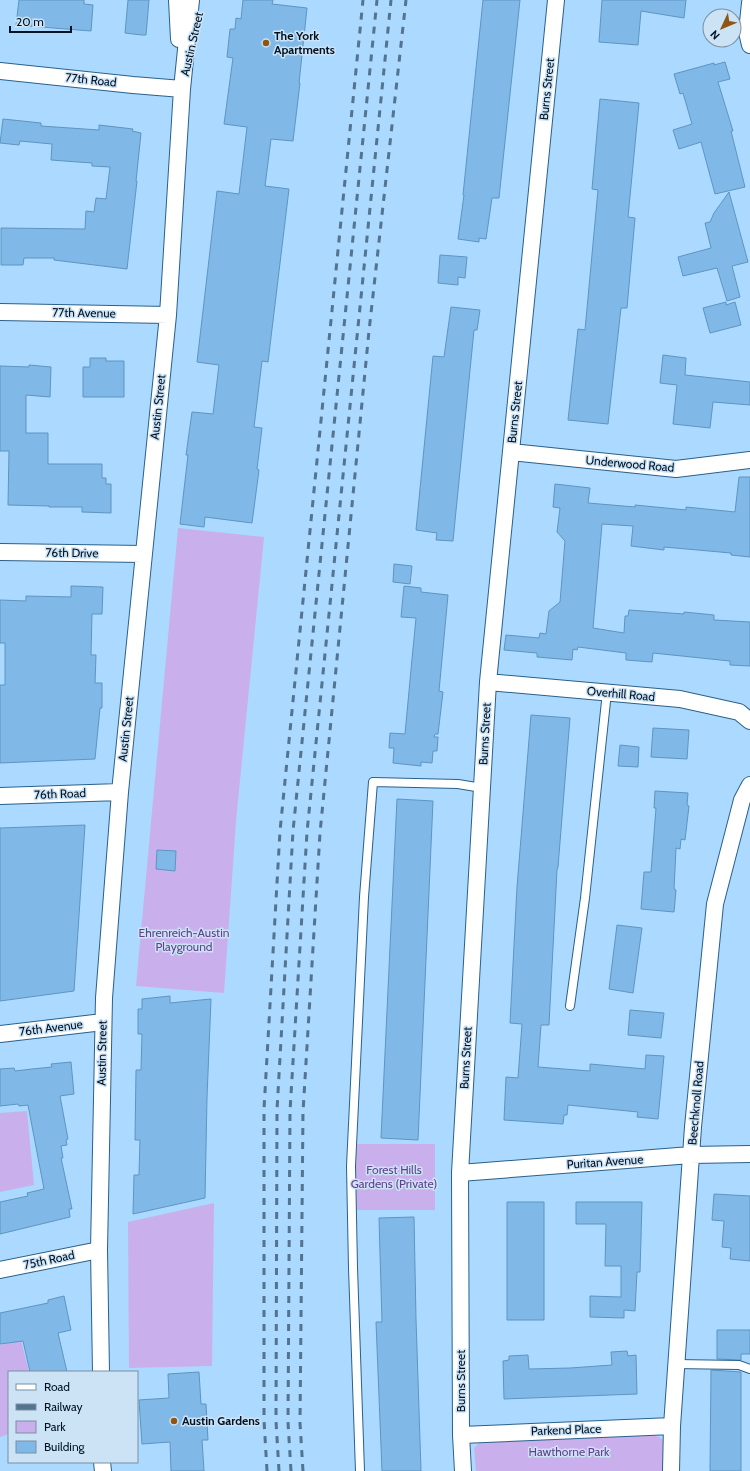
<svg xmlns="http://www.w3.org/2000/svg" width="750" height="1471" font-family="Cabin,sans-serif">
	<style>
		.green { fill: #c9b0ec }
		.building { fill: #80b9e7; stroke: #5d95c2 }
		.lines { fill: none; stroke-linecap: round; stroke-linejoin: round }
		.lane-casing { stroke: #29618b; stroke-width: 10 }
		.street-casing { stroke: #29618b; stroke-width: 18 }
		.lane { stroke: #fff; stroke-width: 8 }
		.street { stroke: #fff; stroke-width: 16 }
		.rail { stroke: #53738e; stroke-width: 3; stroke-dasharray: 7 7; stroke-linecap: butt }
		.poi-dot { fill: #905611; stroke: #cce3f6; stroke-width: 1.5 }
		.labels { text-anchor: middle; stroke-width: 3; stroke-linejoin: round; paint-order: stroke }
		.poi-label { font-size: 12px; font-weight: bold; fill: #001324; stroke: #cce3f6; text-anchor: start }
		.street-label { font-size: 12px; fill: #001324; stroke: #cce3f6 }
		.park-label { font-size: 12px; fill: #64408c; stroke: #cce3f6 }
	</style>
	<rect width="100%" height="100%" fill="#abd9ff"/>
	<!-- green -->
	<path class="green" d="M178,528L264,537L236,821L224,993L136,986Z
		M27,1111L34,1185L0,1192V1113Z
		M354,1144H435V1210H354Z
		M214,1203L212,1366L129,1368L128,1222Z
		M21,1340L29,1372H9V1434L0,1437V1345Z
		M482,1434L652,1435L659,1437L663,1440V1471H476L474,1448L479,1443Z"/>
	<!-- building -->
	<path class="building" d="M19,0H84V4L93,5L91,31L16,25Z
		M128,0H149L146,35H142L125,33Z
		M243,0H273L272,4L307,8L299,83H300L293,141L271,139L265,186L289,189L268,362L262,361L254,427L262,428L257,469L259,470L252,523L205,517L204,527L180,524L188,455H186L192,412L213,414L219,365L197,362L217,191L239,194L247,127L224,124L233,58L227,57L230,29H235L236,18L241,19Z
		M483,0H520L499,198H492L486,239L479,238V242L458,239L464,195H463Z
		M602,0H686L684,18L641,11L638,45L599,42Z
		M725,62L730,79L718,82L733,131H731L745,187L715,194L701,142L679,149L673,130L692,124L683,93L680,94L674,74L714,63V65Z
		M600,99L639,103L628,217L635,218L627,308H621L608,424L568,420L578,329L585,330L598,190L592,189Z
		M3,119L41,123V126L99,130V125L133,129L132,131L141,133L136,181H137L127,269L54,260V258H24L23,265H1V228L85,229L86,211L94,212L96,198L106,199L110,167L92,166V163L51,160L52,144L20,141L19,145L0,143Z
		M729,192L748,262L732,266L740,297L727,301L717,268L683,276L678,257L711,248L705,223L710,222L714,213Z
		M440,255L467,257L465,278L458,277V285L438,283Z
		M726,302V305L735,302L741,325L710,333L703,308Z
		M451,307L480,310L477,330H474L453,541L436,540L437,533L416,530L433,356L444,357Z
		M663,355L686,358L685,375L750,382V405L713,402L710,428L673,424L677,385L660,383Z
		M90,358H106V361H124V397H83V367H90Z
		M29,365L51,367L50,397L26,395V433H48V464H102V478H106V484H111V513L82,512V507H49V506L8,505L9,451H0V366L29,367Z
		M739,477H750V557L731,555V553L664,547V550L631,546L633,526L602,524L593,628L624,633L625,616H628L629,610L684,614V612L714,615V620L750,622V666L730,665V661L653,653L652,662L626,660V653L578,647L577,650L573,649L572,660L537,657V653L504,650L506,635L539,638L540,633L546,634L549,611L560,602L565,541L557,532L560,508L553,507L555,484L590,488L588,503L635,507V505L686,510V507L735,512Z
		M394,564L412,566L410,584L393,582Z
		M71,586L103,587L102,614H92L91,655H96L95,683H102V708H100L95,759L0,763V685H5V643H0V600L26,601V596L71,597Z
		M404,586L421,588V592L448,595L439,691L443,692L438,734H435L434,737H438L437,751H433L432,763L421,762V766L393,763L394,748H389L390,733L405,734L412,659L416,618L401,617Z
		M531,715L570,718L558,867L557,870L549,1025H541L538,1067L590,1071V1064L645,1069L646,1055L664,1056L658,1119L637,1117L638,1112L568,1105L567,1115H564L563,1124L504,1120L506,1077L518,1078L522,1024L510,1023L517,887Z
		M653,728L689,730L687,759L651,757Z
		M620,745L639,747L638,767L618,766Z
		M655,791L688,793L687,805L689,806L685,840L681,839L680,849L676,848L674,889L676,890L674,912L641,909L644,872H651L656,808H654Z
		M397,799L433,801L418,1140L381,1138Z
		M85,825L74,991L0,1001V828Z
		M157,850L176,851L175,871L156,869Z
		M617,925L642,928L633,993L609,989Z
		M170,996V1003L211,999L207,1097L205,1198L133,1214L134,1175H139L140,1140H135L136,1070H141L142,1034H138V1009H142V999Z
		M630,1010L664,1013L661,1038L628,1035Z
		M71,1062L74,1094L60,1096L68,1139L66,1140L67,1145L61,1146L63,1158H61L72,1209H69L70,1217L0,1234V1202L28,1196L27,1193L44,1189L28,1105L19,1106L18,1104L0,1106V1069L14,1068L15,1071L32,1069L52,1067L51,1064Z
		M714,1194L750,1196V1261L730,1259L731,1248L722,1247L724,1221L712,1220Z
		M507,1202H544V1320H507Z
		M576,1202H642L640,1272H637L635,1311L624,1310V1318L590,1317V1296L621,1297V1266H605L606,1224H576Z
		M414,1217L416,1319L421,1471H382L376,1322H382L379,1218Z
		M64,1296L71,1330L58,1333L67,1372H30L23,1341L0,1344V1313L48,1303V1300Z
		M717,1330H750V1354H741V1360L717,1359Z
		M627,1351L628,1356L636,1355L637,1394L504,1399L503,1361L509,1360V1356L528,1355L529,1369L570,1368L612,1365L611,1352Z
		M711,1370L741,1372V1471H710Z
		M199,1372L201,1404H206L208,1440H202L204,1471H171L170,1442L142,1444L139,1400L169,1398L168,1374Z"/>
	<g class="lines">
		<defs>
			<path id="lane" d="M570,1006L585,898L607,692
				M676,1364L739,1365L750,1369
				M360,1471L353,1268L351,1166L364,897L373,782L458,784L482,788"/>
			<path id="street" d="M177,0L179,39
				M750,3L747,32L750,45
				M0,71L133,85L182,89
				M0,312L168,315
				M511,452L676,469L750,460
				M0,552L143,554
				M488,682L680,699L739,712L750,721
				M0,796L120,792
				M0,1034L103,1022
				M460,1173L691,1155L750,1154
				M0,1270L99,1250
				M101,1372L99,1250L104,998L120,792L168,315L182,89L191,0
				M461,1435L672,1426
				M102,1462L103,1471
				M463,1471L461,1435L460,1173L488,682L556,0
				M671,1471L672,1426L693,1127L715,904L742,800L750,785"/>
		</defs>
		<!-- lane casing -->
		<use href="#lane" class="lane-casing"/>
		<!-- street casing -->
		<use href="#street" class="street-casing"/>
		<!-- lane -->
		<use href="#lane" class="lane"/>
		<!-- street -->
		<use href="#street" class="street"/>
		<!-- rail -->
		<path class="rail" d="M267,1471L264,1420V1109L280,831L363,0
			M279,1471L276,1421L277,1110L293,831L377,0
			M291,1471L288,1422L290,1111L307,832L391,0
			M303,1471L300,1423L303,1112L320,833L369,331L406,0"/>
	</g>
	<!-- markers -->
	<g class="poi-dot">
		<circle cx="266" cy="43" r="4"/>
		<circle cx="174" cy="1421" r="4"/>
	</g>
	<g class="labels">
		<!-- poi labels -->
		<g class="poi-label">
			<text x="274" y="40">The York<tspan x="274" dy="14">Apartments</tspan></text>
			<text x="182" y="1425">Austin Gardens</text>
		</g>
		<!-- street labels -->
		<g class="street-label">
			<text transform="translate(192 44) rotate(-77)" y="4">Austin Street</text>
			<text transform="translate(91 80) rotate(6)" y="4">77th Road</text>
			<text transform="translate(547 89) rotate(-84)" y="4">Burns Street</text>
			<text transform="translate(84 313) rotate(1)" y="4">77th Avenue</text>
			<text transform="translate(158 407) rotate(-84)" y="4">Austin Street</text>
			<text transform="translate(515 412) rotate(-84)" y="4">Burns Street</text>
			<text transform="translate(630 464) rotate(5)" y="4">Underwood Road</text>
			<text transform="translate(72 553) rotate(1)" y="4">76th Drive</text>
			<text transform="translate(621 694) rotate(5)" y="4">Overhill Road</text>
			<text transform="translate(126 729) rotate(-84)" y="4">Austin Street</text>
			<text transform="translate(485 734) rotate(-87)" y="4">Burns Street</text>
			<text transform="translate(60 794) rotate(-2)" y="4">76th Road</text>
			<text transform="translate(51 1028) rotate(-7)" y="4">76th Avenue</text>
			<text transform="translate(102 1053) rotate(-89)" y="4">Austin Street</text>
			<text transform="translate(466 1058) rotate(-87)" y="4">Burns Street</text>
			<text transform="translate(696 1103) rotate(-85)" y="4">Beechknoll Road</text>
			<text transform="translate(605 1162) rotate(-4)" y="4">Puritan Avenue</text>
			<text transform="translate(49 1260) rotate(-12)" y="4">75th Road</text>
			<text transform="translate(461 1381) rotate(-90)" y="4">Burns Street</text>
			<text transform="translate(566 1430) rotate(-2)" y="4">Parkend Place</text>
		</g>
		<!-- park labels -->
		<g class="park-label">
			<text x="184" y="937">Ehrenreich-Austin<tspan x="184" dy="14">Playground</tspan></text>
			<text x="394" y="1174">Forest Hills<tspan x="394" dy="14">Gardens (Private)</tspan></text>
			<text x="569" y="1456">Hawthorne Park</text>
		</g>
	</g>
	<!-- legend -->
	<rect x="8" y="1371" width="130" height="92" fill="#cce3f6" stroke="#7a90a2"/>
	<rect x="16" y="1384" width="20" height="6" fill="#ffffff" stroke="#7a90a2"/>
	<text x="44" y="1391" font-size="12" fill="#001324">Road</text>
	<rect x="16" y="1404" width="20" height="6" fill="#53738e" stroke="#7a90a2"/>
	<text x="44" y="1411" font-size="12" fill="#001324">Railway</text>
	<rect x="16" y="1421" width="20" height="12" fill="#c9b0ec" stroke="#7a90a2"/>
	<text x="44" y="1431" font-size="12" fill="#001324">Park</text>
	<rect x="16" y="1441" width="20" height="12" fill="#80b9e7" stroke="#7a90a2"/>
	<text x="44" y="1451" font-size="12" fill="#001324">Building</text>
	<!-- north arrow -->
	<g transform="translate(722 28) rotate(226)"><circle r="19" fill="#cce3f6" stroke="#7a90a2"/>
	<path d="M0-3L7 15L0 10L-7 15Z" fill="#905611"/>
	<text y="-6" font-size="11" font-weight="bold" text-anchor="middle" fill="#001324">N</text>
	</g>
	<!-- scale -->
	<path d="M10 26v6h61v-6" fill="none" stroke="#001324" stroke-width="2"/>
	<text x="16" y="26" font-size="12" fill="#001324" stroke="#cce3f6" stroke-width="3" paint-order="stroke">20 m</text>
</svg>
